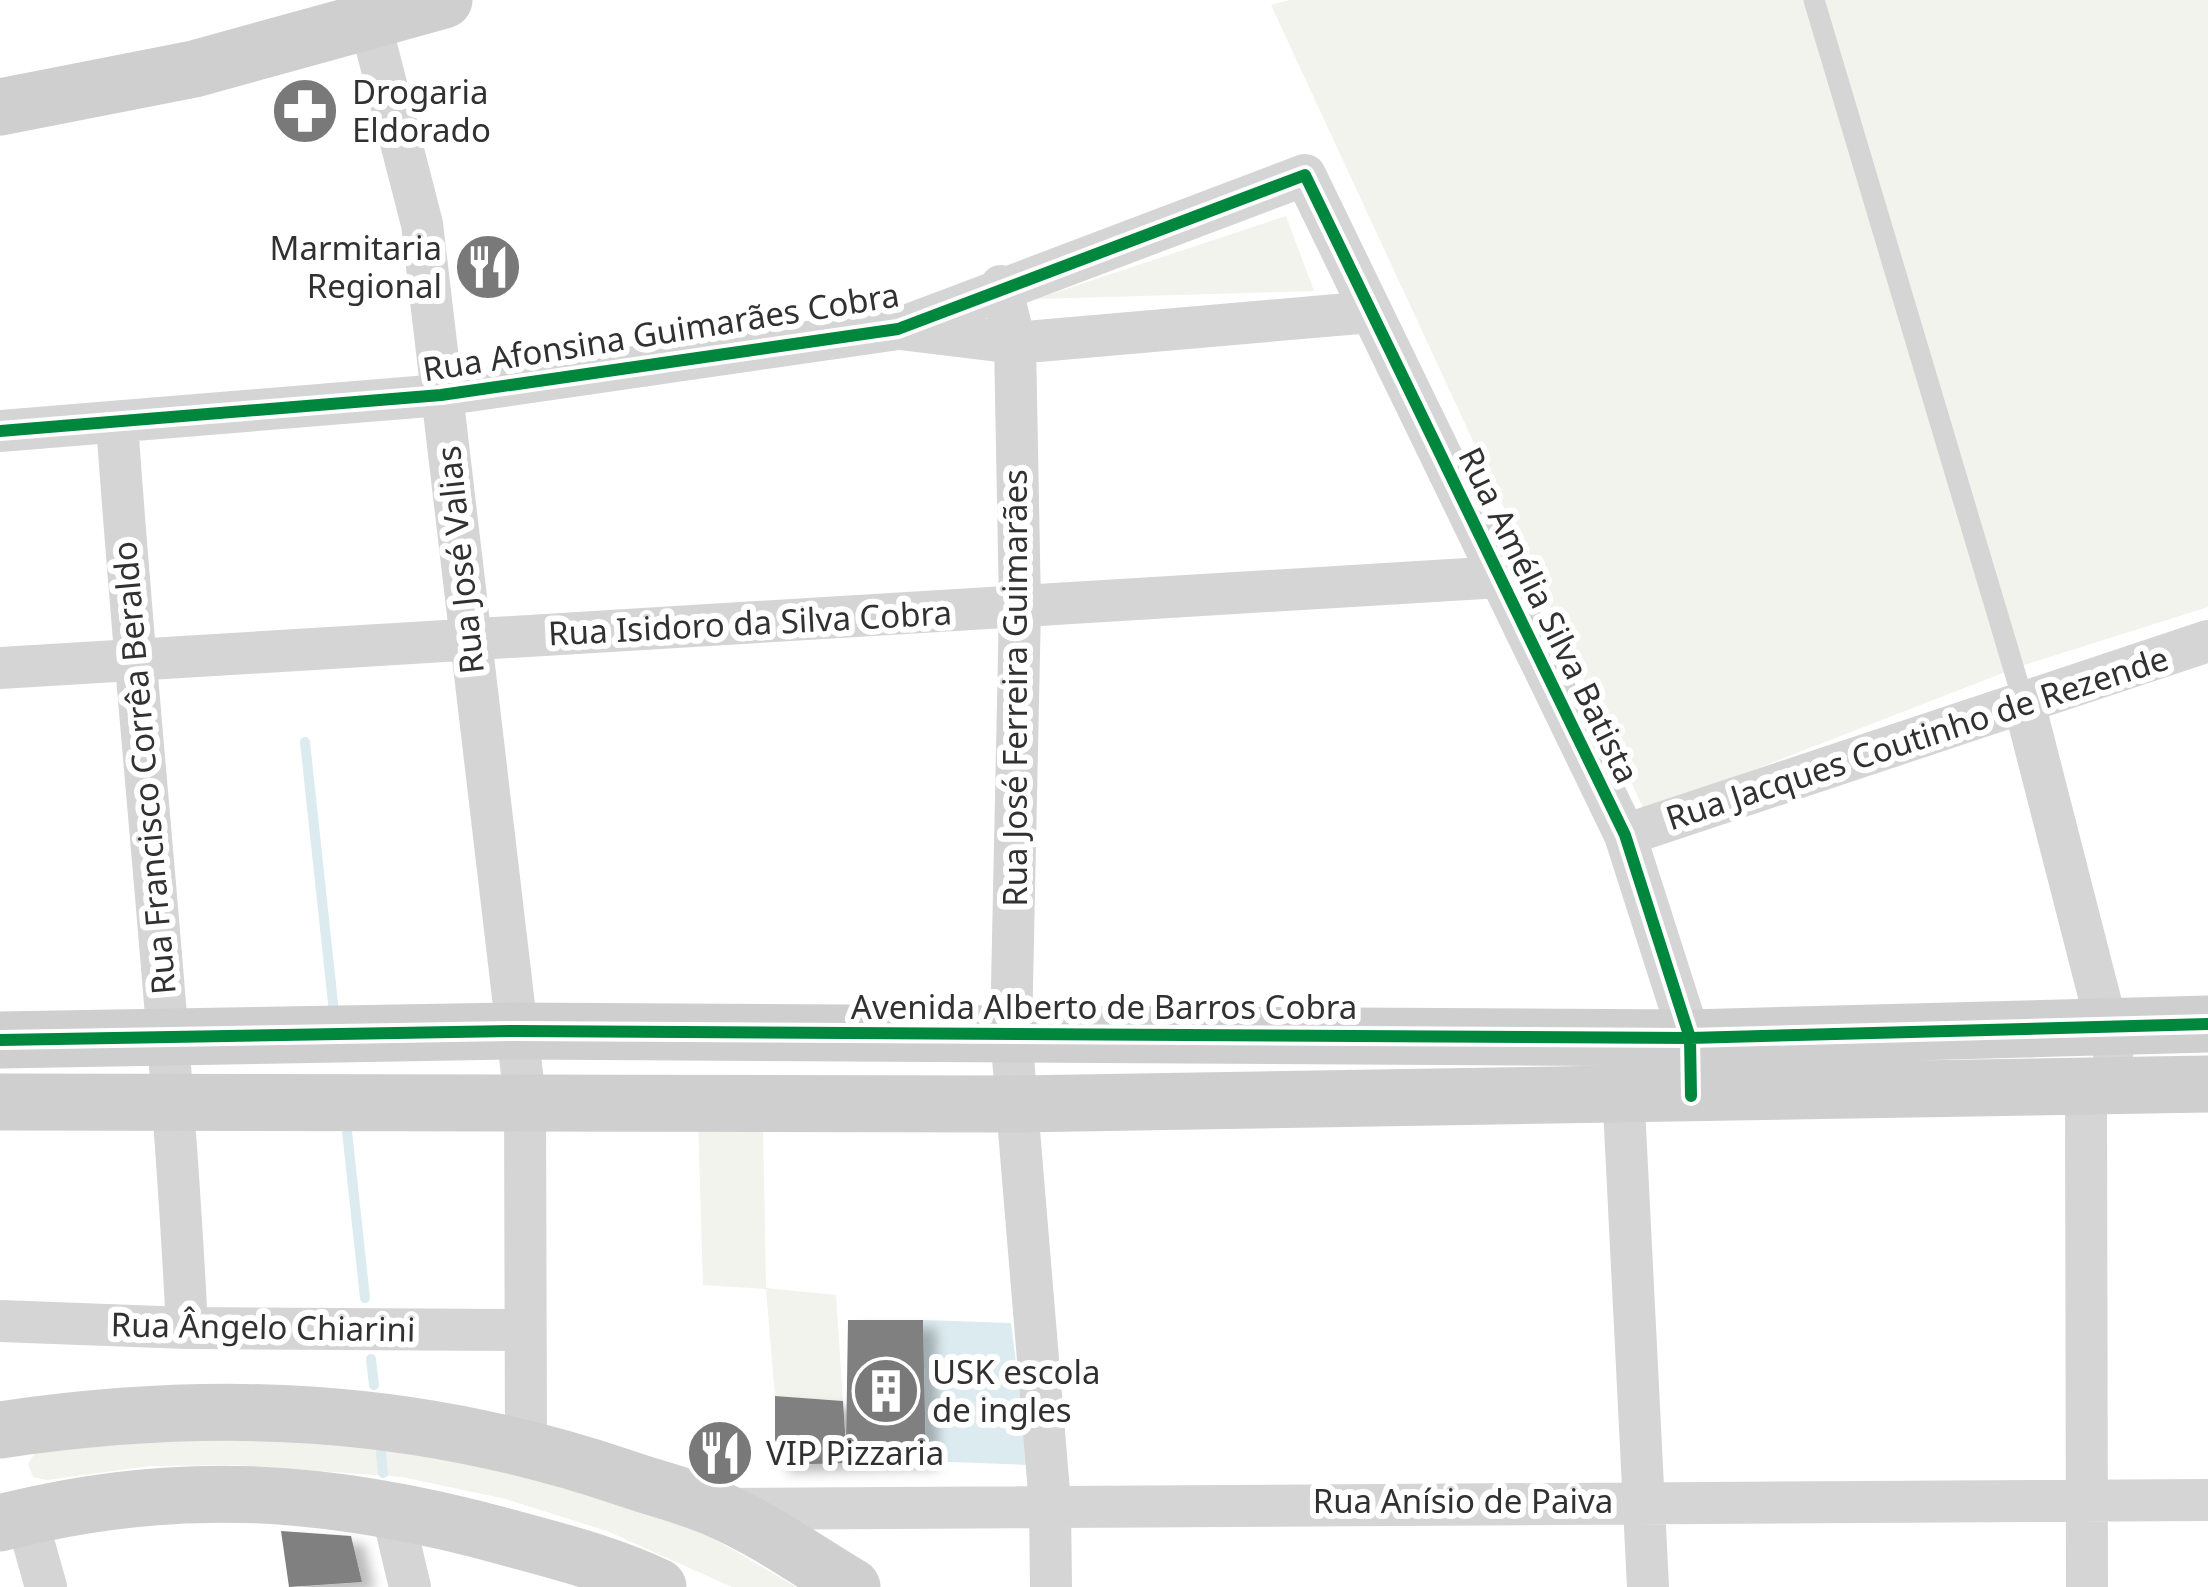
<svg xmlns="http://www.w3.org/2000/svg" width="2208" height="1587" font-family="'Noto Sans',sans-serif">
	<style>
		.green { fill: #f1f3ec }
		.water { fill: #dbebf0 }
		.lines { fill: none; stroke-linecap: round; stroke-linejoin: round }
		.stream { stroke: #dbebf0; stroke-width: 10 }
		.building { fill: #808080; filter: url(#shadow) }
		.lane { stroke: #d5d5d5; stroke-width: 21 }
		.street { stroke: #d5d5d5; stroke-width: 42 }
		.secondary { stroke: #cfcfcf; stroke-width: 57 }
		.cycleway-casing { stroke: #fff; stroke-width: 20 }
		.cycleway { stroke: #00873e; stroke-width: 12 }
		.labels { text-anchor: middle; stroke-width: 12; stroke-linejoin: round; paint-order: stroke }
		.poi-label { font-size: 33px; fill: #313131; stroke: #fff; text-anchor: start }
		.street-label { font-size: 33px; fill: #313131; stroke: #fff }
	</style>
	<defs>
		<filter id="shadow"><feDropShadow dx="13" dy="8" stdDeviation="6" flood-color="#0004"/></filter>
	</defs>
	<rect width="100%" height="100%" fill="#fff"/>
	<!-- green -->
	<path class="green" d="M1290,0H2208V607L2021,666L1645,812L1271,5Z
		M1286,216L1314,291L1036,299Z
		M698,1119L763,1126L766,1288L836,1295L843,1401L775,1396L766,1289L703,1285Z
		M240,1427L452,1446L701,1531L796,1587H732L607,1531L506,1499L402,1477L236,1465L150,1466L47,1480L33,1477L28,1464L35,1453Z"/>
	<!-- water -->
	<path class="water" d="M923,1320L1011,1323L1029,1465L926,1461Z"/>
	<g class="lines">
		<!-- stream -->
		<path class="stream" d="M305,742L334,1012
			M346,1122L365,1298
			M371,1359L374,1385
			M381,1452L383,1473"/>
	</g>
	<!-- building -->
	<path class="building" d="M848,1320H923L926,1461L775,1465V1396L843,1401L846,1448Z
		M281,1531L351,1536L362,1582L289,1587Z"/>
	<g class="lines">
		<!-- lane -->
		<path class="lane" d="M1814,0L2024,703"/>
		<!-- street -->
		<path class="street" d="M370,22L422,224L525,1099L526,1445
			M1001,286L1015,343L1020,607L1011,1034L1050,1504L1051,1587
			M900,329L1015,343L1371,312
			M117,423C138,725 172,1026 187,1328
			M0,431L441,395L898,329L1305,175L1625,835L1690,1038L1691,1065
			M0,668L1500,577
			M2024,703L2113,1050
			M1625,835L2208,641
			M1622,1067L1648,1587
			M2086,1089L2087,1587
			M0,1321L187,1328L525,1330
			M391,1507L410,1587
			M720,1509L2208,1500
			M26,1516L46,1587"/>
		<!-- secondary -->
		<path class="secondary" d="M0,107L194,69L444,0
			M0,1040L515,1031L1690,1038L2208,1024
			M0,1102L1017,1104L2208,1084
			M0,1430C217,1398 413,1407 622,1477C653,1488 687,1496 717,1509C764,1529 808,1561 852,1587
			M0,1523C179,1477 334,1489 510,1538C561,1552 610,1564 658,1587"/>
		<defs>
			<path id="cycleway" d="M0,431L441,395L898,329L1305,175L1625,835L1690,1038L1691,1096
				M0,1040L515,1031L1690,1038L2208,1024"/>
		</defs>
		<!-- cycleway casing -->
		<use href="#cycleway" class="cycleway-casing"/>
		<!-- cycleway -->
		<use href="#cycleway" class="cycleway"/>
	</g>
	<!-- icons -->
	<defs>
		<symbol id="pharmacy-disc" viewBox="-11 -11 22 22"><circle r="9.5" fill="#797979" stroke="#fff"/><path d="M-2-6h4v4h4v4h-4v4h-4v-4h-4v-4h4Z" fill="#fff"/></symbol>
		<symbol id="restaurant-disc" viewBox="-11 -11 22 22"><circle r="9.5" fill="#797979" stroke="#fff"/><path d="M-5-6h1v4h1v-4h1v4h1v-4h1v5L-1.5 .5V6h-2V.5L-5-1ZM5-6V6H3V1.5H1.5Q1.5-4 5-6Z" fill="#fff"/></symbol>
		<symbol id="building-disc" viewBox="-11 -11 22 22"><circle r="9.5" fill="#797979" stroke="#fff"/><path d="M-4-6H4V6H1V3H-1V6H-4ZM-2.5-4.3h1.7v1.8h-1.7ZM.8-4.3h1.7v1.8H.8ZM-2.5-1h1.7V.8h-1.7ZM.8-1h1.7V.8H.8Z" fill="#fff"/></symbol>
	</defs>
	<g fill-rule="evenodd">
		<use href="#pharmacy-disc" x="267" y="73" width="76" height="76"/>
		<use href="#restaurant-disc" x="450" y="229" width="76" height="76"/>
		<use href="#building-disc" x="848" y="1353" width="76" height="76"/>
		<use href="#restaurant-disc" x="682" y="1415" width="76" height="76"/>
	</g>
	<g class="labels">
		<!-- poi labels -->
		<g class="poi-label">
			<text x="352" y="104">Drogaria<tspan x="352" dy="38">Eldorado</tspan></text>
			<text x="442" y="260" text-anchor="end">Marmitaria<tspan x="442" dy="38">Regional</tspan></text>
			<text x="932" y="1384">USK escola<tspan x="932" dy="38">de ingles</tspan></text>
			<text x="766" y="1465">VIP Pizzaria</text>
		</g>
		<!-- street labels -->
		<g class="street-label">
			<text transform="translate(661 332) rotate(-9)" y="12">Rua Afonsina Guimarães Cobra</text>
			<text transform="translate(460 560) rotate(-96)" y="12">Rua José Valias</text>
			<text transform="translate(1549 615) rotate(64)" y="12">Rua Amélia Silva Batista</text>
			<text transform="translate(750 623) rotate(-3)" y="12">Rua Isidoro da Silva Cobra</text>
			<text transform="translate(1015 688) rotate(-90)" y="12">Rua José Ferreira Guimarães</text>
			<text transform="translate(1917 738) rotate(-18)" y="12">Rua Jacques Coutinho de Rezende</text>
			<text transform="translate(144 768) rotate(-95)" y="12">Rua Francisco Corrêa Beraldo</text>
			<text x="1104" y="1019">Avenida Alberto de Barros Cobra</text>
			<text transform="translate(263 1327) rotate(1)" y="12">Rua Ângelo Chiarini</text>
			<text x="1463" y="1513">Rua Anísio de Paiva</text>
		</g>
	</g>
</svg>
